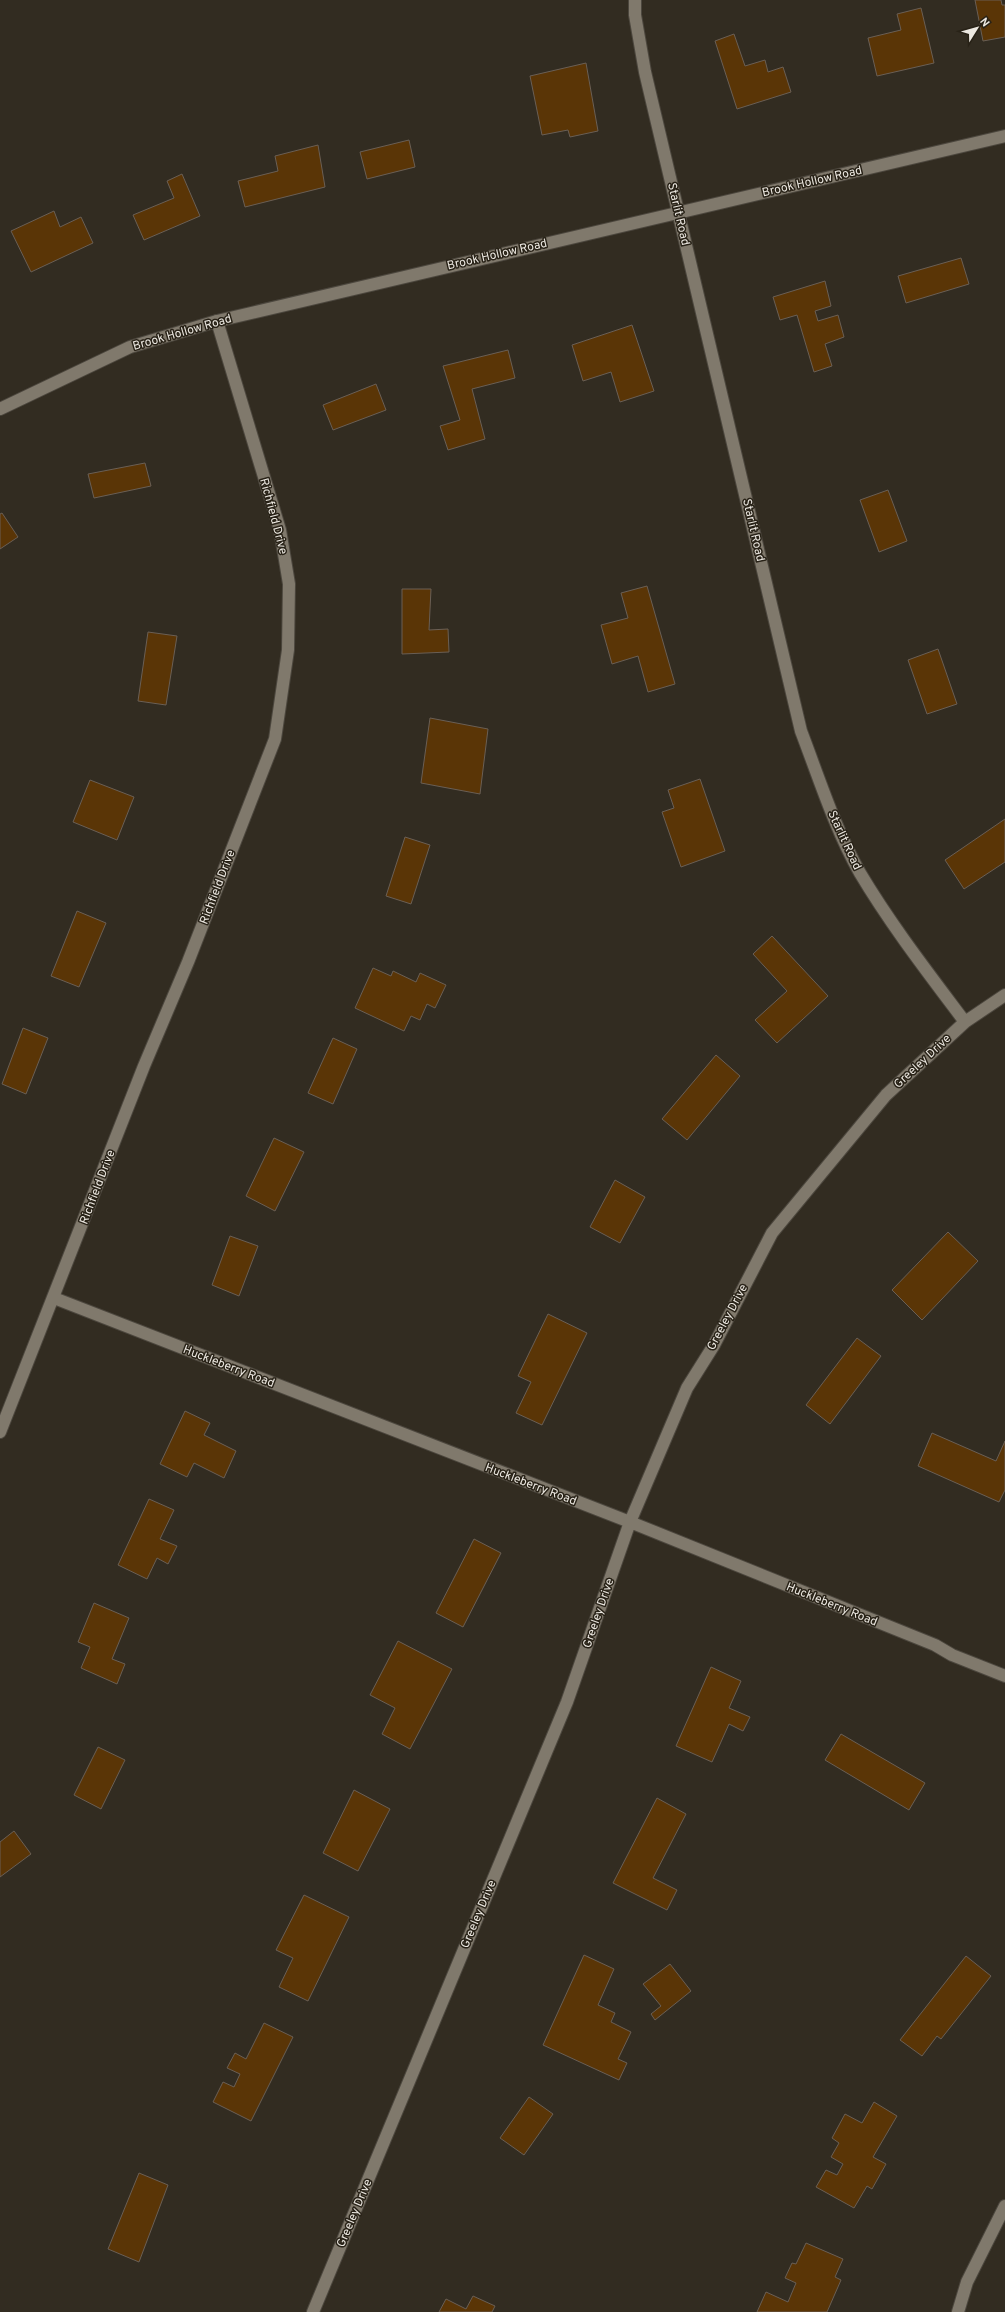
<svg xmlns="http://www.w3.org/2000/svg" width="1005" height="2312" font-family="Overpass,sans-serif">
	<style>
		.building { fill: #5a3506; stroke: #6a5f55 }
		.lines { fill: none; stroke-linecap: round; stroke-linejoin: round }
		.street-casing { stroke: #4c473e; stroke-width: 14 }
		.secondary-casing { stroke: #4c473e; stroke-width: 14 }
		.street { stroke: #80796c; stroke-width: 12 }
		.secondary { stroke: #80796c; stroke-width: 12 }
		.labels { text-anchor: middle; stroke-width: 3; stroke-linejoin: round; paint-order: stroke }
		.street-label { font-size: 12px; fill: #ece8e1; stroke: #282217 }
	</style>
	<rect width="100%" height="100%" fill="#322c21"/>
	<!-- building -->
	<path class="building" d="M975,0H1001L1002,5H1005V37L983,41Z
		M921,8L934,63L877,76L868,38L901,30L897,14Z
		M734,34L745,66L765,60L768,72L783,67L791,92L737,109L715,41Z
		M586,63L598,131L570,137L568,130L542,135L530,76Z
		M409,140L415,167L367,179L360,152Z
		M318,145L325,187L245,207L238,181L278,171L275,156Z
		M182,174L200,216L144,240L133,215L174,198L167,181Z
		M54,211L60,227L81,217L93,243L31,272L11,231Z
		M961,258L969,284L906,303L898,276Z
		M825,281L831,306L815,311L818,321L838,315L844,337L825,344L832,366L814,372L797,315L780,320L773,297Z
		M632,325L654,391L620,402L611,372L583,381L572,345Z
		M508,350L515,378L472,389L485,439L448,450L440,426L460,420L443,366Z
		M376,384L386,410L333,430L323,405Z
		M145,463L151,486L94,498L88,474Z
		M888,490L907,541L879,552L860,500Z
		M2,513L18,537L0,549V514Z
		M647,586L675,684L648,692L638,656L612,664L601,625L628,618L621,593Z
		M402,589H431L429,630L448,629L449,652L402,654Z
		M148,632L177,636L166,705L138,701Z
		M938,649L957,704L927,714L908,660Z
		M430,718L488,729L480,794L421,783Z
		M700,779L725,851L681,867L662,812L674,808L668,790Z
		M90,780L134,797L117,840L73,822Z
		M1005,819V862L964,889L945,860Z
		M405,837L430,845L411,904L386,896Z
		M77,911L106,923L79,987L51,976Z
		M772,936L828,996L777,1043L755,1020L787,991L753,954Z
		M373,968L391,976L393,971L416,982L420,973L446,985L435,1008L427,1004L420,1020L411,1016L404,1031L355,1008Z
		M23,1028L48,1038L26,1094L2,1084Z
		M333,1038L357,1049L333,1104L308,1093Z
		M716,1055L740,1076L687,1140L662,1119Z
		M274,1138L304,1152L275,1211L246,1196Z
		M615,1180L645,1197L620,1243L590,1227Z
		M948,1232L978,1261L922,1320L892,1290Z
		M230,1236L258,1246L239,1296L212,1285Z
		M548,1314L587,1333L542,1425L516,1413L531,1382L518,1376Z
		M857,1338L881,1356L830,1424L806,1405Z
		M185,1411L210,1423L204,1435L236,1451L224,1478L194,1463L187,1477L160,1464Z
		M932,1433L996,1461L1005,1441V1490L999,1502L918,1466Z
		M149,1499L174,1510L160,1539L177,1546L168,1564L157,1558L147,1579L118,1565Z
		M474,1539L501,1553L463,1627L436,1613Z
		M94,1603L129,1618L112,1659L125,1664L117,1684L81,1668L90,1647L78,1642Z
		M398,1641L452,1669L410,1749L382,1734L395,1708L370,1695Z
		M711,1667L741,1681L729,1708L750,1717L743,1731L729,1724L712,1762L676,1746Z
		M841,1734L925,1783L909,1810L825,1760Z
		M98,1747L125,1760L101,1809L74,1795Z
		M354,1790L390,1809L358,1871L323,1853Z
		M657,1798L686,1814L653,1878L677,1890L667,1910L613,1883Z
		M14,1831L31,1854L0,1877V1842Z
		M304,1895L349,1917L308,2001L279,1987L293,1958L276,1950Z
		M584,1955L614,1969L598,2005L615,2013L611,2022L631,2032L618,2059L627,2063L619,2080L543,2045Z
		M966,1956L991,1976L941,2039L937,2036L922,2056L900,2040Z
		M670,1964L691,1991L655,2020L651,2014L661,2006L643,1984Z
		M264,2023L293,2037L251,2121L213,2102L223,2082L234,2087L240,2074L227,2068L235,2053L246,2059Z
		M529,2097L553,2114L524,2155L500,2138Z
		M874,2102L897,2116L873,2157L886,2164L872,2189L867,2186L854,2208L816,2187L826,2170L837,2175L843,2164L831,2157L839,2143L832,2138L845,2114L862,2123Z
		M139,2173L168,2185L139,2262L108,2249Z
		M806,2243L843,2259L835,2277L841,2280L827,2312H757L766,2292L788,2302L796,2283L785,2278L792,2263L796,2264Z
		M473,2296L495,2306L492,2312H439L446,2299L466,2309Z"/>
	<g class="lines">
		<defs>
			<path id="street" d="M635,0V15L645,72L801,731C819,778 835,829 860,873C891,925 929,974 965,1022
				M54,1298L630,1522L935,1645L952,1655L1005,1676
				M0,1432L144,1066L188,962L275,739L288,650L289,584L280,530L217,321
				M313,2312L567,1702L630,1522L687,1388L714,1345L772,1233L886,1095L965,1022L1005,995
				M958,2312L967,2282L1005,2206"/>
			<path id="secondary" d="M0,409L130,347L217,321L1005,136"/>
		</defs>
		<!-- street casing -->
		<use href="#street" class="street-casing"/>
		<!-- secondary casing -->
		<use href="#secondary" class="secondary-casing"/>
		<!-- street -->
		<use href="#street" class="street"/>
		<!-- secondary -->
		<use href="#secondary" class="secondary"/>
	</g>
	<g class="labels">
		<!-- street labels -->
		<g class="street-label">
			<text transform="translate(812 181) rotate(-13)" y="4">Brook Hollow Road</text>
			<text transform="translate(679 214) rotate(77)" y="4">Starlit Road</text>
			<text transform="translate(497 254) rotate(-13)" y="4">Brook Hollow Road</text>
			<text transform="translate(182 332) rotate(-16)" y="4">Brook Hollow Road</text>
			<text transform="translate(274 516) rotate(75)" y="4">Richfield Drive</text>
			<text transform="translate(754 530) rotate(77)" y="4">Starlit Road</text>
			<text transform="translate(845 840) rotate(65)" y="4">Starlit Road</text>
			<text transform="translate(217 887) rotate(-69)" y="4">Richfield Drive</text>
			<text transform="translate(922 1061) rotate(-43)" y="4">Greeley Drive</text>
			<text transform="translate(97 1187) rotate(-69)" y="4">Richfield Drive</text>
			<text transform="translate(727 1317) rotate(-62)" y="4">Greeley Drive</text>
			<text transform="translate(229 1366) rotate(21)" y="4">Huckleberry Road</text>
			<text transform="translate(531 1484) rotate(21)" y="4">Huckleberry Road</text>
			<text transform="translate(832 1604) rotate(22)" y="4">Huckleberry Road</text>
			<text transform="translate(598 1613) rotate(-71)" y="4">Greeley Drive</text>
			<text transform="translate(478 1914) rotate(-67)" y="4">Greeley Drive</text>
			<text transform="translate(354 2213) rotate(-67)" y="4">Greeley Drive</text>
		</g>
	</g>
	<!-- north arrow -->
	<g transform="translate(977 28) rotate(53)" stroke="#282217" stroke-width="3" paint-order="stroke">
	<path d="M0-3L7 15L0 10L-7 15Z" fill="#ece8e1"/>
	<text y="-6" font-size="11" font-weight="bold" text-anchor="middle" fill="#ece8e1">N</text>
	</g>
</svg>
